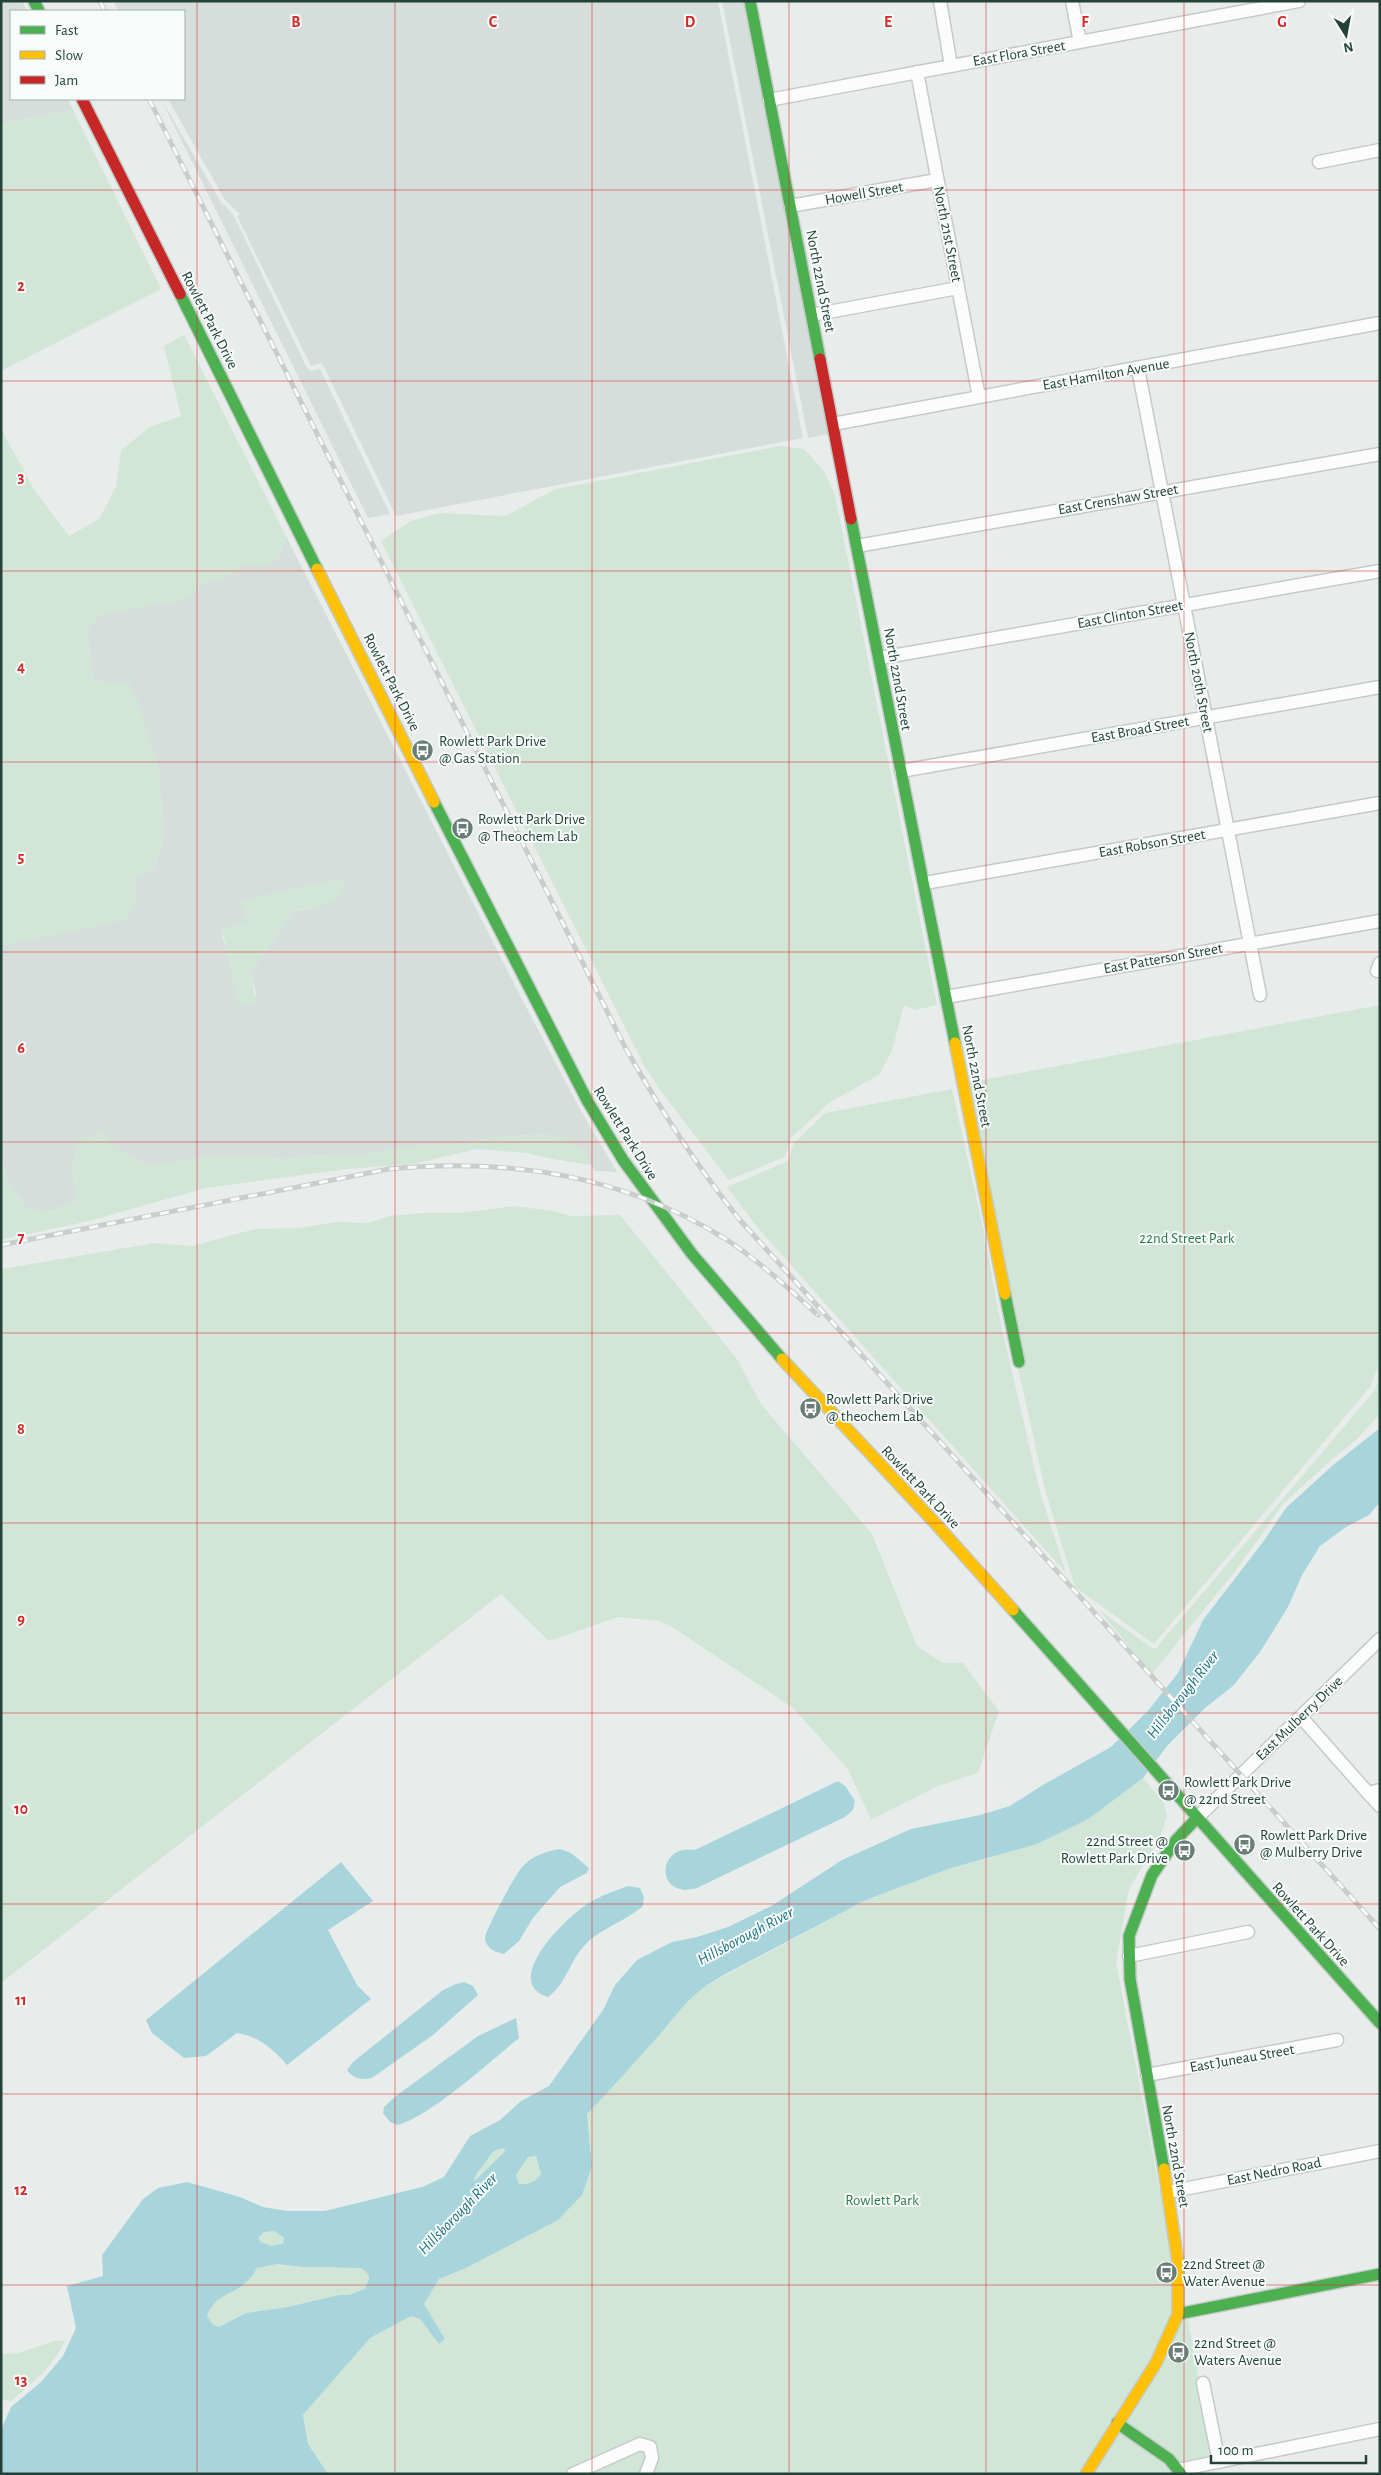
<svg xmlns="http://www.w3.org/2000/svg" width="1381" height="2475" font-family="'Alegreya Sans',sans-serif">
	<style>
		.built { fill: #d6dedb; fill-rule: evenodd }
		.green { fill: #d1e6d7 }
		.water { fill: #a8d5dc; fill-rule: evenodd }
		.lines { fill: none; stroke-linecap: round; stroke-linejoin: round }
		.river { stroke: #a8d5dc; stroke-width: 19 }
		.street-casing { stroke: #c5cac8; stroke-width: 15 }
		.fast-casing { stroke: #c3cbc8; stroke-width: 14 }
		.slow-casing { stroke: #c3cbc8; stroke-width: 14 }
		.jam-casing { stroke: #c3cbc8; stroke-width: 14 }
		.street { stroke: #fcfcfc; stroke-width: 12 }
		.fast { stroke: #4caf50; stroke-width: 11 }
		.slow { stroke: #ffc107; stroke-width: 11 }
		.jam { stroke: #c62828; stroke-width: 11 }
		.rail-casing { stroke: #c9cdcc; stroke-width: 5 }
		.rail { stroke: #f7fbf9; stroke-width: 3; stroke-dasharray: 9; stroke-linecap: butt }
		.grid { fill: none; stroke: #d62828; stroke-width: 1; stroke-opacity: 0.55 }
		.labels { text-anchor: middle; stroke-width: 4; stroke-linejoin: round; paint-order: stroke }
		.street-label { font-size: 15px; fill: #244239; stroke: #f7fbf9 }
		.poi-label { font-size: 15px; fill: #244239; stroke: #f7fbf9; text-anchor: start }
		.park-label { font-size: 15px; fill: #2c7b49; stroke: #f7fbf9 }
		.water-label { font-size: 16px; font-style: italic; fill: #1b7181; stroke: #f7fbf9 }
		.grid-label { font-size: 16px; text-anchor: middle; font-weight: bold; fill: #d62828; stroke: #f7fbf9; stroke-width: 4; stroke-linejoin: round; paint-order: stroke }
	</style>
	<rect width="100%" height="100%" fill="#e8edeb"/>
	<!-- built -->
	<path class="built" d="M1,1H22L27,11H11V99H68L73,110L1,124Z
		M113,1H718L803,438L396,516L322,363L311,366L237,216L240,214L225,200L168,99H184V11H119Z
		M722,1H745L829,434L808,438Z
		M161,99L221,202L233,214L307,368L311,371L320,369L390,514L368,518Z
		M286,536L523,1001L582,1113L617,1172L595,1171L583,1151L546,1134L488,1138L455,1145L411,1146L371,1154H325L286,1159L246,1156L208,1157L147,1166L121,1151L100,1131L72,1171L78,1200L49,1212L28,1209L11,1188L1,1159V946L89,926L136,903L134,881L154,868L164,837L158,765L129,683L111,685L93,680L87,630L99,615L192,594L205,583L231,574L242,566H263L277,560ZM242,900L315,908L293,911L251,972L257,998L230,963L223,939L222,929L246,923Z"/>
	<!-- green -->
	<path class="green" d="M73,110L161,289L1,371V124Z
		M184,335L286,536L277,560L263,566H242L231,574L205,583L192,594L180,601L99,615L87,630L93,680L111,684L129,683L137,698L158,765L164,837L154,868L134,881L136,903L125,920L1,946V429L35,491L69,536L99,519L116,487L121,450L150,427L181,416L164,346Z
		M780,446L804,449L824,471L835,495L937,1005L915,1010L904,1005L892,1051L879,1075L830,1102L790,1139L785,1157L729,1180L663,1094L645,1067L381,541L411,521L440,513L505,516L556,489Z
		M342,878C352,906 311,908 293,911L251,972L256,1003L250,1007L238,1002L222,929L246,923L241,900Z
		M1380,1005V1362L1370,1387L1154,1644L1075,1587L1045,1490L956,1085Z
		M952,1089L983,1227L1000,1320L1040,1492L1066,1573L757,1227L727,1187L788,1161L794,1143L825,1113Z
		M100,1131L121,1151L147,1166L208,1157L246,1156L286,1159L325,1154H371L411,1146L455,1145L488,1138L546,1134L567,1138L583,1151L591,1165L553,1159L526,1153L477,1149L413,1164L347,1169L206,1188L89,1221L1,1240V1159L11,1188L28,1209L50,1212L78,1200L72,1171L76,1146Z
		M513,1206L553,1211L572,1216L620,1215L737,1359L761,1404L872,1534L917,1646L943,1663H963L999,1711L978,1773L938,1786L871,1820L848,1769L793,1708L675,1629L659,1621L618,1617L549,1641L501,1594L1,1983V1269L155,1243L192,1246L255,1229L299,1228L337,1222L368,1223L390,1216L421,1213H460Z
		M1380,1376V1414L1355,1441L1330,1461L1283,1504L1237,1569L1152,1674L1099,1610L1152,1648H1156L1375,1390Z
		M1143,1778L1164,1803L1167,1817L1160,1837L1129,1889L1116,1962L1174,2264L1171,2314L1146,2370L1108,2425L1156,2456L1173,2474H328L308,2444L303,2415L370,2338L411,2316L420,2319L439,2344L445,2339L424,2304L439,2279L466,2268L506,2246L592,2166L587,2114L665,2028L682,2006L700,1989L866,1900L948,1869L989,1858L1090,1818Z
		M504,2147L507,2163C499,2175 492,2182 478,2185L474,2180C476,2173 479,2171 483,2166C491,2156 490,2150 504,2147Z
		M536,2156L541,2174C536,2182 528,2186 519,2184L516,2175L528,2157Z
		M274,2231L284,2238L283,2242L272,2246L259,2242V2237L264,2232Z
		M277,2264L302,2267L361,2268L368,2274L369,2279L364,2289L349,2295H339L287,2307L246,2313L219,2327L212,2324L207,2315C216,2297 221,2298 237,2289C246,2284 252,2277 257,2268Z
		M1188,2319L1213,2457L1180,2463L1125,2421L1181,2321Z
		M54,2341H65C54,2366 32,2383 11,2401L3,2400L1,2403V2354L19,2353Z"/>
	<!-- water -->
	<path class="water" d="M1380,1428V1502L1369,1515L1346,1527L1320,1546L1302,1575L1288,1607L1260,1652L1233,1686L1205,1708L1167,1746L1143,1778L1090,1818L1037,1844L948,1869L866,1900L720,1977C688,1996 682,2009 659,2035C636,2061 612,2088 587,2114L592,2166L582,2195L558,2220L466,2268L439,2279L424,2304L445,2339L439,2344L420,2319L411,2316L370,2338L303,2415L308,2444L328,2474H1V2430L11,2407L41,2382L63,2356L76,2328L67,2286L103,2276L102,2255L143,2199L158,2188L187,2182L240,2197L263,2207L287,2211H325L422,2187L444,2177L470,2136L500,2120L521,2101L549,2086L603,2010L615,1985L637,1960L672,1942L697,1937L728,1927L773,1905L842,1860L911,1829L980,1815L1010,1806L1041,1786L1111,1747L1147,1712L1178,1673L1203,1620L1263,1542L1286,1508L1333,1465ZM504,2148L507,2162C499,2175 492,2182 478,2185L474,2180C476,2173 479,2171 483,2166C491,2156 490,2150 504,2148ZM536,2156L541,2174C536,2182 528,2185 519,2184L516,2175L528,2157ZM274,2231L284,2238L283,2243L272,2246L260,2242L259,2237L264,2232ZM277,2264L302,2267L361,2268L368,2274L369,2279L364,2289L349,2295H339L287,2307L246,2313L219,2327L212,2324L207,2315C216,2297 222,2298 237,2289C246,2284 252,2277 257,2268Z
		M838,1781L846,1787L855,1801L853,1810L845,1817L697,1888C655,1900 656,1843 695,1850Z
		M560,1849L571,1853L589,1868L587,1873L560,1887L533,1918L519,1941L504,1954C495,1952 486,1949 485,1938C485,1931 516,1873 522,1867C532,1856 546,1851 560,1849Z
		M341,1862L373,1901L328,1930L357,1985L371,1999L287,2065C273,2049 258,2036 237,2033L206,2056L184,2058L152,2033L146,2020Z
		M628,1886L640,1888L644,1897L643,1906C625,1922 600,1928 584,1946C570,1961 566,1984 548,1997C499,1982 568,1915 589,1903C601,1895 615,1891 628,1886Z
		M464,1982L473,1986L478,1995L433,2035L372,2078C361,2080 354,2079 347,2070L353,2062L443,1990L456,1984Z
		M516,2018L519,2038C488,2063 433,2114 398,2125L390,2122L383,2113L384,2107L396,2096L478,2036Z"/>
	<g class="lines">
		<!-- river -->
		<path class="river" d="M468,2201L525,2145"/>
		<defs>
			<path id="street" d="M940,1L951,66
				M1072,1L1080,42
				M917,72L979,397
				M769,100L1299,1
				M1319,162L1380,150
				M790,206L937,180
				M812,315L958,288
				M1138,369L1260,995
				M833,424L1380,323
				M857,546L1380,454
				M880,658L1380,571
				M901,771L1380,687
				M925,883L1380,803
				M1377,971L1380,963
				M946,997L1380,921
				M1301,1717L1368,1793L1380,1790
				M1368,1793L1380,1806
				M1197,1818L1380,1639
				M1129,1956L1248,1932
				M1147,2075L1337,2040
				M1168,2192L1380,2151
				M1203,2383L1219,2462
				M1178,2470L1380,2429
				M573,2474L640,2444L650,2447L652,2458L646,2474"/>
			<path id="fast" d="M34,1L39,11
				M750,1L820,359
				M180,294L317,569
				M851,519L955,1043
				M434,802L588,1102L623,1160L692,1254L782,1359
				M1005,1294L1019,1362
				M1013,1610L1380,2023
				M1164,2169L1130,1979L1129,1936L1152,1875L1177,1839L1197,1818
				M1178,2314L1380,2274
				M1117,2423L1169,2459L1181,2474"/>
			<path id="slow" d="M317,569L434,802
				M955,1043L1005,1294
				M782,1359L935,1523L1013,1610
				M1086,2474L1156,2363L1178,2314V2262L1164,2169"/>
			<path id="jam" d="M82,99L180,294
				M820,359L851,519"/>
		</defs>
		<!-- street casing -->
		<use href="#street" class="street-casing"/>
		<!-- fast casing -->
		<use href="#fast" class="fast-casing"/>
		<!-- slow casing -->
		<use href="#slow" class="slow-casing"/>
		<!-- jam casing -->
		<use href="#jam" class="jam-casing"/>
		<!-- street -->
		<use href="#street" class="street"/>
		<!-- fast -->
		<use href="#fast" class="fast"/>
		<!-- slow -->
		<use href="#slow" class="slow"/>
		<!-- jam -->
		<use href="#jam" class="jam"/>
		<defs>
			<path id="rail" d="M100,1L105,11
				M149,99L626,1049C660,1109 696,1165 739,1219L1380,1929
				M1,1245L389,1169C508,1158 620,1174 724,1238C758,1260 788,1288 818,1315"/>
		</defs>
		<!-- rail casing -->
		<use href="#rail" class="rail-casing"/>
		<!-- rail -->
		<use href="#rail" class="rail"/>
	</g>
	<!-- grid -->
	<path class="grid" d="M197,1V2474M395,1V2474M592,1V2474M789,1V2474M986,1V2474M1184,1V2474M1,190H1380M1,381H1380M1,571H1380M1,762H1380M1,952H1380M1,1142H1380M1,1333H1380M1,1523H1380M1,1713H1380M1,1904H1380M1,2094H1380M1,2285H1380"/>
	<!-- icons -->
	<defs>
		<symbol id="bus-disc" viewBox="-11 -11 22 22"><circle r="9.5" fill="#697e77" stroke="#f7fbf9"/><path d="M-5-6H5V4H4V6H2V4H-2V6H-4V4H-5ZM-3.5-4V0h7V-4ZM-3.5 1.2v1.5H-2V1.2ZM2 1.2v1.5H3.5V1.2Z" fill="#fff"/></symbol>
	</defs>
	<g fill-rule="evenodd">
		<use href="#bus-disc" x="410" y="738" width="25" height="25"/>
		<use href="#bus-disc" x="450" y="816" width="25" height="25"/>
		<use href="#bus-disc" x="798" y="1396" width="25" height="25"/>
		<use href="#bus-disc" x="1156" y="1778" width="25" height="25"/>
		<use href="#bus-disc" x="1232" y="1832" width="25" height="25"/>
		<use href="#bus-disc" x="1172" y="1838" width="25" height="25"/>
		<use href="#bus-disc" x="1154" y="2260" width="25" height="25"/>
		<use href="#bus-disc" x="1166" y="2340" width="25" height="25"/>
	</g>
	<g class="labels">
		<!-- street labels -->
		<g class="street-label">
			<text transform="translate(1019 53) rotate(-10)" y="5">East Flora Street</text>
			<text transform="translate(864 193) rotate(-10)" y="5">Howell Street</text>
			<text transform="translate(948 234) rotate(79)" y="5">North 21st Street</text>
			<text transform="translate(821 281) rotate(79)" y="5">North 22nd Street</text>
			<text transform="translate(210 320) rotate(63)" y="5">Rowlett Park Drive</text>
			<text transform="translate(1106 374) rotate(-10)" y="5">East Hamilton Avenue</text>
			<text transform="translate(1118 499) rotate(-10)" y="5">East Crenshaw Street</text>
			<text transform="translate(1130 614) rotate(-10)" y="5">East Clinton Street</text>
			<text transform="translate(898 679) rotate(80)" y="5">North 22nd Street</text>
			<text transform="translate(392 682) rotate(63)" y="5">Rowlett Park Drive</text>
			<text transform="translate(1199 682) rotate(79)" y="5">North 20th Street</text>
			<text transform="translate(1140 729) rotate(-10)" y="5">East Broad Street</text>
			<text transform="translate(1152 843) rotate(-10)" y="5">East Robson Street</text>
			<text transform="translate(1163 958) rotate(-10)" y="5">East Patterson Street</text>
			<text transform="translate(977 1076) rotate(79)" y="5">North 22nd Street</text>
			<text transform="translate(626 1133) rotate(58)" y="5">Rowlett Park Drive</text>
			<text transform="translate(921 1487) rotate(47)" y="5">Rowlett Park Drive</text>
			<text transform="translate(1299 1718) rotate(-44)" y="5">East Mulberry Drive</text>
			<text transform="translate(1311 1924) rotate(48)" y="5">Rowlett Park Drive</text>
			<text transform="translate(1242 2058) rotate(-10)" y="5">East Juneau Street</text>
			<text transform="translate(1176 2156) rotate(80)" y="5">North 22nd Street</text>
			<text transform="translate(1274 2171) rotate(-11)" y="5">East Nedro Road</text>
		</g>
		<!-- poi labels -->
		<g class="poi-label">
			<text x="439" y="746">Rowlett Park Drive<tspan x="439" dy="17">@ Gas Station</tspan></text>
			<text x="478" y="824">Rowlett Park Drive<tspan x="478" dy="17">@ Theochem Lab</tspan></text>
			<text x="826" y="1404">Rowlett Park Drive<tspan x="826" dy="17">@ theochem Lab</tspan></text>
			<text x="1184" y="1787">Rowlett Park Drive<tspan x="1184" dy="17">@ 22nd Street</tspan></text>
			<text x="1260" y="1840">Rowlett Park Drive<tspan x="1260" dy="17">@ Mulberry Drive</tspan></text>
			<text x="1168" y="1846" text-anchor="end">22nd Street @<tspan x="1168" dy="17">Rowlett Park Drive</tspan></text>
			<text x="1183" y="2269">22nd Street @<tspan x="1183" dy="17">Water Avenue</tspan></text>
			<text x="1194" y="2348">22nd Street @<tspan x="1194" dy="17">Waters Avenue</tspan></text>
		</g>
		<!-- park labels -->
		<g class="park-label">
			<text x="1187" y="1243">22nd Street Park</text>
			<text x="882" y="2205">Rowlett Park</text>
		</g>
		<!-- water labels -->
		<g class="water-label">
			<text transform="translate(1182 1694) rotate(-52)" y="6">Hillsborough River</text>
			<text transform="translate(745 1935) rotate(-28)" y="6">Hillsborough River</text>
			<text transform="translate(457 2213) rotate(-46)" y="6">Hillsborough River</text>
		</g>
	</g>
	<g class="grid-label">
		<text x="296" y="27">B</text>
		<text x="493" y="27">C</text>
		<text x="690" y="27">D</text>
		<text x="888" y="27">E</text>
		<text x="1085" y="27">F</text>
		<text x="1282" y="27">G</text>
		<text x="21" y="291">2</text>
		<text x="21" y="482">3</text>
		<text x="21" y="672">4</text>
		<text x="21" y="862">5</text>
		<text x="21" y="1053">6</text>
		<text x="21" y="1243">7</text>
		<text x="21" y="1434">8</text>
		<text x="21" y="1624">9</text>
		<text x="21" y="1814">10</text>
		<text x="21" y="2005">11</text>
		<text x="21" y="2195">12</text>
		<text x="21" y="2385">13</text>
	</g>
	<!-- border -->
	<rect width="1381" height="2475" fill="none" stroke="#244239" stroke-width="5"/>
	<!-- legend -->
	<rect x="10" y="10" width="175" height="90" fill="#f7fbf9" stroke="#a3b1ac"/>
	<rect x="20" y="26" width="25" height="8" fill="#4caf50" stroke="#a3b1ac"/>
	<text x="55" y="35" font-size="15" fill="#244239">Fast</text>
	<rect x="20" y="51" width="25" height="8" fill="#ffc107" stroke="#a3b1ac"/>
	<text x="55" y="60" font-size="15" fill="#244239">Slow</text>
	<rect x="20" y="76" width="25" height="8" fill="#c62828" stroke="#a3b1ac"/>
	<text x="55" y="85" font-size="15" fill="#244239">Jam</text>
	<!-- north arrow -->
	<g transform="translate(1346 35) rotate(169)" stroke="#f7fbf9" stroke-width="4" paint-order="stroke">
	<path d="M0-4L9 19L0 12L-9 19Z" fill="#244239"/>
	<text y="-8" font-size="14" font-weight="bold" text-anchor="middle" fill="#244239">N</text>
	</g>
	<!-- scale -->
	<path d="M1211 2455v8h155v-8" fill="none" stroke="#244239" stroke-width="2.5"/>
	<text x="1218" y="2455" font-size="15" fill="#244239" stroke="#f7fbf9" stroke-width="4" paint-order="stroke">100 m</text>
</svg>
